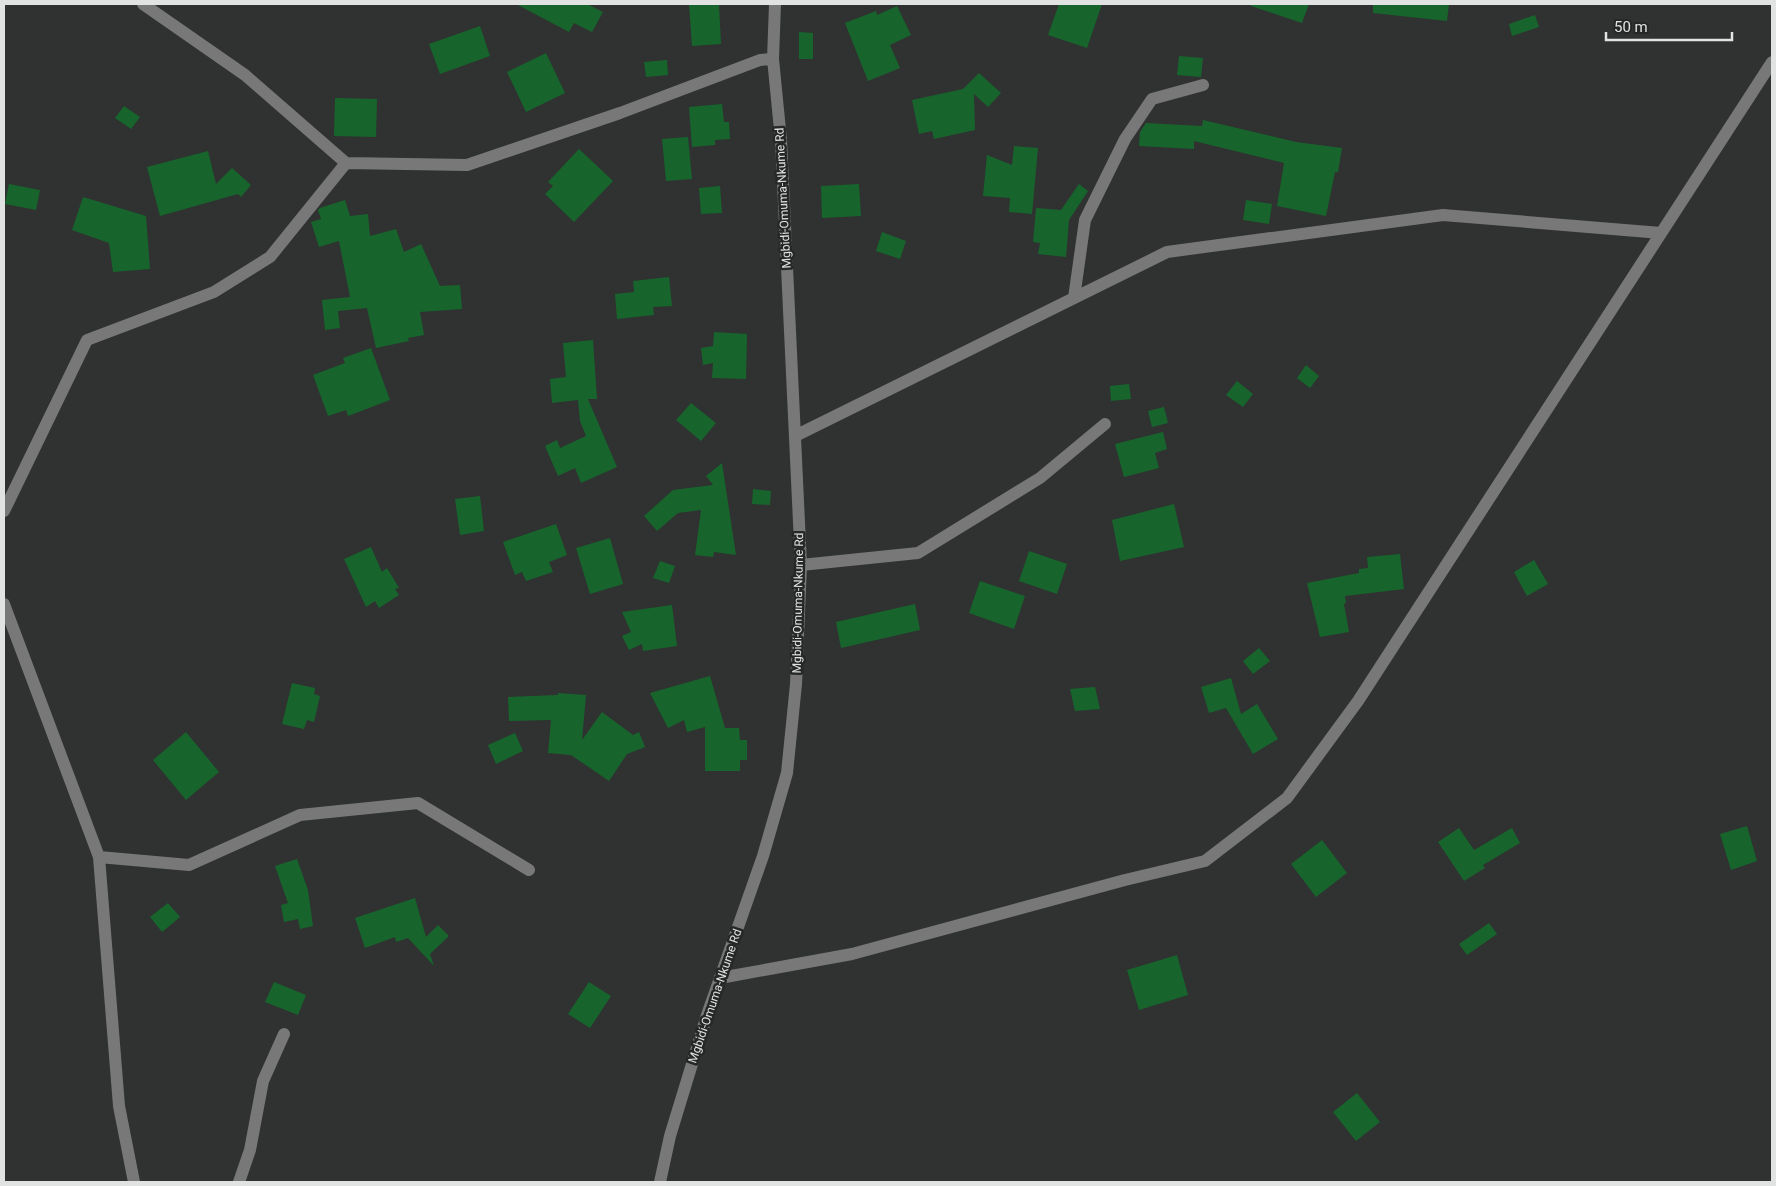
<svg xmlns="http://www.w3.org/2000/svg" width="1776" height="1186" font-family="Roboto,sans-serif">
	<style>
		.building { fill: #17652d }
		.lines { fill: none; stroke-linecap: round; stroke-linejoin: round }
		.minor { stroke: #777877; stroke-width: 12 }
		.labels { text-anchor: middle; stroke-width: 5; stroke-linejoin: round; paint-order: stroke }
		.street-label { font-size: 12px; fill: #e1e3e2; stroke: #252826 }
	</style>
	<rect width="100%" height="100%" fill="#2f3230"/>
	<!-- building -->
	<path class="building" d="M516,4H587L603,12L592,32L574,23L569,32Z
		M689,4H719L721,44L692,46Z
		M1059,4H1102L1087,48L1048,35Z
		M1251,4H1309L1302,23L1251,6Z
		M1373,4H1449L1447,21L1373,13Z
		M897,6L911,35L890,45L900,68L868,81L845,23L876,11L877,15Z
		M1535,15L1539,27L1512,36L1509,24Z
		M480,26L490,56L440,74L429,44Z
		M799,32L813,33V59H799Z
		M546,53L565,93L526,112L507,72Z
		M1179,56L1203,58L1201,77L1177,75Z
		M667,60L668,75L646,77L644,62Z
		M979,73L1001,93L988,107L974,94L975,130L934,139L932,131L919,134L912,100L963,89Z
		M335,98L377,99L376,137L334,136Z
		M722,104L724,122H729L730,139L715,140V145L692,147L689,107Z
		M124,106L140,117L131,129L115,118Z
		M1203,120L1296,142L1342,148L1338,172H1335L1326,216L1277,206L1284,163L1194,141V149L1139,146L1140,132L1146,123L1202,126Z
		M688,137L692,179L666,181L662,139Z
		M1014,146L1038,148L1032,214L1009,212L1010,198L983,196L987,155L1012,165Z
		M579,149L613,181L574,222L545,194L553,186L548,182Z
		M208,151L216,184L232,168L251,185L241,197L238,194L160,216L147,167Z
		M9,184L40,190L36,210L5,204Z
		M859,184L861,216L822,218L821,186Z
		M1079,184L1088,191L1069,220L1066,257L1038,254L1040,243L1033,242L1036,208L1061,210Z
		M720,186L722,213L701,214L699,188Z
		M83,197L146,216L150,269L113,272L109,243L72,230Z
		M345,200L350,216L368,214L370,236L396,229L404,252L421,244L440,286L460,285L462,309L420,312L424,335L408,338L409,341L376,348L367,308L338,311L340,328L325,330L322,300L350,297L339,241L319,247L311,222L321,219L318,210L320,208Z
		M1246,200L1272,204L1269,224L1243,220Z
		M882,232L906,241L900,259L876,251Z
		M669,277L672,306L653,307L654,315L617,319L615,294L634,292L633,281Z
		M714,332L747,334L746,379L712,378L713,363L703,365L701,348L713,346Z
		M593,340L597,399H588L617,467L581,483L575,468L558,476L545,446L557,440L560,448L586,436L580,421L578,400L552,403L550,379L566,377L563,343Z
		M371,348L390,400L348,416L346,410L328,416L313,375L345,363L343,358Z
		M1306,365L1319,376L1310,388L1297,378Z
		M1237,381L1253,394L1243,407L1226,395Z
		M1129,384L1131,399L1111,401L1110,386Z
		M691,403L716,423L701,441L676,420Z
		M1164,407L1168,423L1152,427L1148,411Z
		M1163,432L1167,449L1155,453L1159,468L1124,477L1115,444Z
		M722,463L736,555L714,552L713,557L695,555L701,510L678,513L657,531L644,516L673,490L713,485L706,476Z
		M753,489L771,491L770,505L752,504Z
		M480,496L484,531L460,535L455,499Z
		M1174,504L1184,547L1120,561L1112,520Z
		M556,524L567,555L549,562L553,572L526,581L522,572L515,575L503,542Z
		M610,538L623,584L590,594L576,548Z
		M371,547L382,572L387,568L399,588L395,589L399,595L379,608L375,601L366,607L344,559Z
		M1029,551L1067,564L1057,594L1019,581Z
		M1400,554L1404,589L1345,596L1346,603L1344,604L1349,632L1320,637L1307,583L1359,573V569L1368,568L1367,557Z
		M1534,560L1548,584L1527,596L1514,572Z
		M660,561L675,566L669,583L653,578Z
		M980,581L1025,596L1014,629L969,613Z
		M915,604L920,630L841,648L836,622Z
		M672,605L677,646L643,651L642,644L629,650L622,636L631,632L622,612Z
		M1259,648L1270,661L1253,674L1243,661Z
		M710,676L725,728H739L740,740H747V760H740V771H705V727L687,732L684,720L668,728L650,693Z
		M1231,678L1241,714L1257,704L1278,739L1253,754L1226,708L1209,713L1201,687Z
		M292,683L315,688L314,694L320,696L314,722L307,720L304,729L282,724Z
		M1095,687L1100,709L1075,711L1070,689Z
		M558,693L586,695L582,740L602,712L633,735L639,732L645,747L627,754L609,781L571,755L548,753L551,720L509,721L508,697L558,695Z
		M186,732L219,772L186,800L153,760Z
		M515,733L523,751L496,764L488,745Z
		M1747,826L1757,861L1731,870L1720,834Z
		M1459,828L1474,850L1512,828L1520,843L1483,865L1485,868L1464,881L1438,842Z
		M1322,840L1347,873L1316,897L1291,864Z
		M297,859L308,890L313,926L300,929L298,919L284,922L281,905L288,903L275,866Z
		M415,898L426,937L438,925L449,936L430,954L434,966L408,938L396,942L395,937L365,948L355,918Z
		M168,903L180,917L162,932L150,917Z
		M1489,923L1497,934L1467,955L1459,944Z
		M1177,955L1188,995L1139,1010L1127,970Z
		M274,982L306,995L298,1015L265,1002Z
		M589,982L611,996L590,1028L568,1014Z
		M1357,1093L1380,1122L1356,1141L1333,1112Z"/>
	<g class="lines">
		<!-- minor -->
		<path class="minor" d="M143,4L245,75L346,163
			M1074,298L1085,220L1125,139L1152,99L1203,85
			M795,436L1167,252L1443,215L1661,233
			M4,511L87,340L214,292L270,257L346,163L467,165L620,113L760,60L773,59
			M801,565L918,553L1040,478L1105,424
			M4,604L99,857L119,1106L134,1182
			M99,857L189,865L300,815L418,803L529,870
			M720,978L852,954L1125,880L1205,861L1287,798L1358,701L1772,62
			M239,1182L250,1150L263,1081L284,1034
			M660,1182L670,1136L707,1015L763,856L787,773L796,684L801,565L781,140L773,59L775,4"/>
	</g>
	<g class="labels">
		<!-- street labels -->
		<g class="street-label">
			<text transform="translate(783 198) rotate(-93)" y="4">Mgbidi-Omuma-Nkume Rd</text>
			<text transform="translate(798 603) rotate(-89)" y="4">Mgbidi-Omuma-Nkume Rd</text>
			<text transform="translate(715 996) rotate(-71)" y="4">Mgbidi-Omuma-Nkume Rd</text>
		</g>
	</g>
	<!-- border -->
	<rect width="1776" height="1186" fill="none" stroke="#e1e3e2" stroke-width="10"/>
	<!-- scale -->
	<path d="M1606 32v8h126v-8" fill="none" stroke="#e1e3e2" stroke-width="2.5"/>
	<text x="1614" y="32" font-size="15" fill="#e1e3e2" stroke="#252826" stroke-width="4" paint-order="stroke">50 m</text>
</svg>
